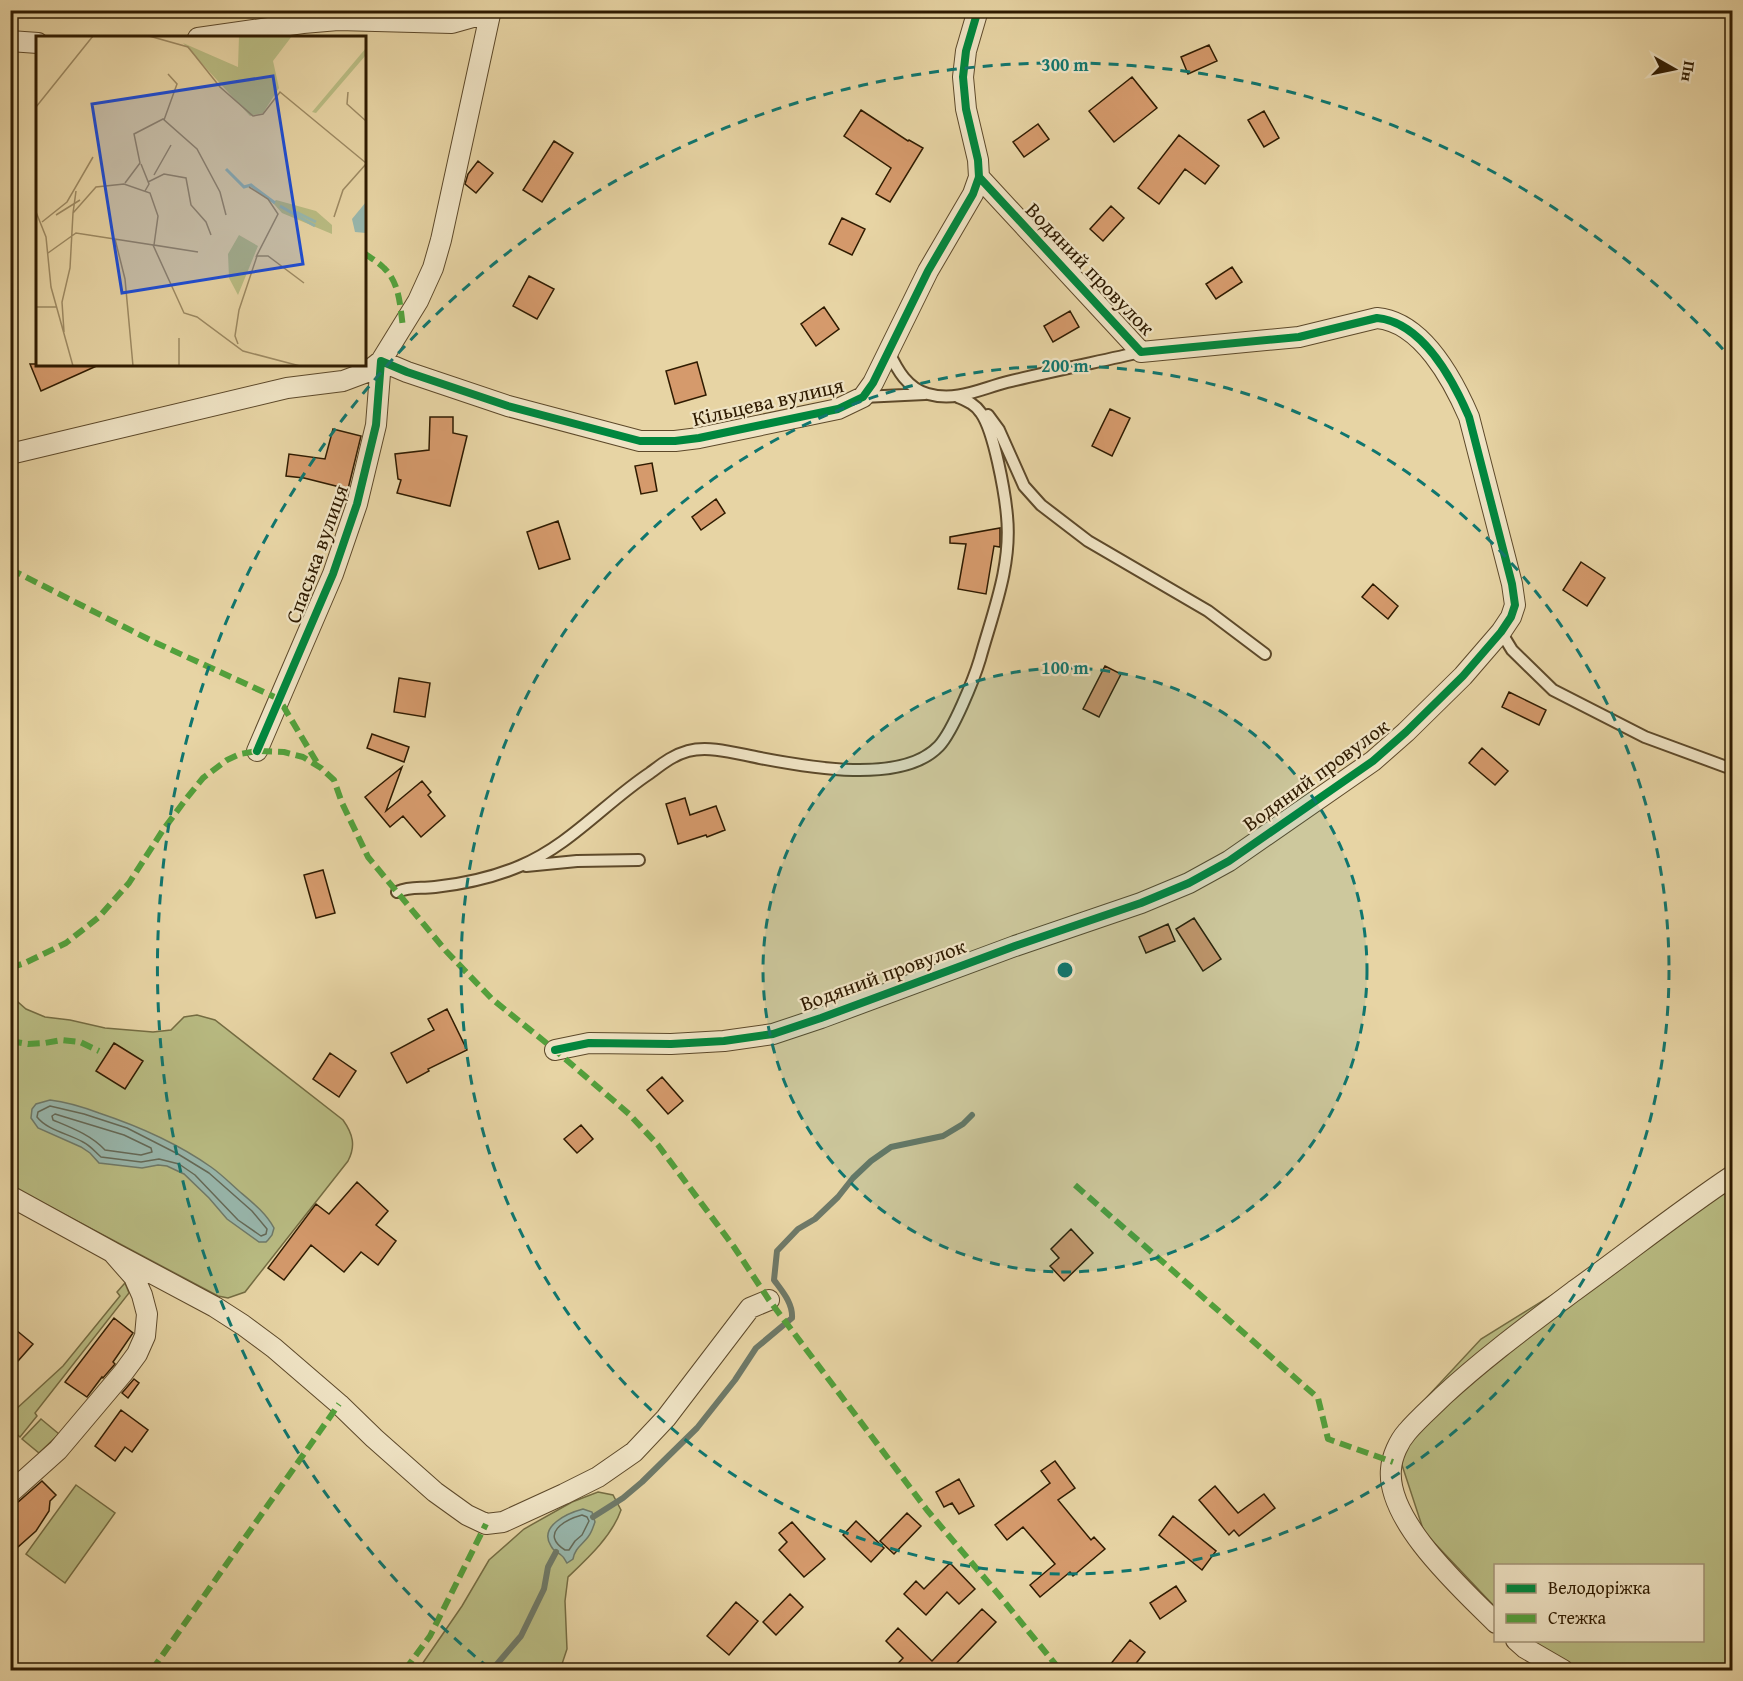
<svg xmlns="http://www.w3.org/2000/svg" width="1743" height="1681" font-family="'Gentium Book Plus',serif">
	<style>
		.green { fill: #b9bc83; stroke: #746c42; stroke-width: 1.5 }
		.water { fill: #98b7ad; stroke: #6e7968; stroke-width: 1.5 }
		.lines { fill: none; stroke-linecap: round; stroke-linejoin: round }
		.shore { stroke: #646957; stroke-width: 1.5 }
		.stream { stroke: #6e7968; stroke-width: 6 }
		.building { fill: #d59a6c; stroke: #2f1b01; stroke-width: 1.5 }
		.lane-casing { stroke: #5d492a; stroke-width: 14 }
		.street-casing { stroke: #5d492a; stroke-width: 22 }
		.lane { stroke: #efe3c4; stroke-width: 10 }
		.street { stroke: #efe3c4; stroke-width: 20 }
		.quiet { stroke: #52a13c; stroke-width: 6; stroke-dasharray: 12 6; stroke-linecap: butt }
		.cycleway-casing { stroke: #efe3c4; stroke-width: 11 }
		.cycleway { stroke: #00873e; stroke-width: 8 }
		.ring { fill: none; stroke: #0f766e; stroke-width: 3; stroke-dasharray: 10 8 }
		.labels { text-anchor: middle; stroke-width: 4.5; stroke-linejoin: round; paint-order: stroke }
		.street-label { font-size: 21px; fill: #2f1b01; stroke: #efe3c4 }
		.inset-river { fill: none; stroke: #98b7ad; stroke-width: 3 }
		.inset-road { fill: none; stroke: #9d8a63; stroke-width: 1.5 }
		.view { fill: #1d4ed8; fill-opacity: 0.15; stroke: #1d4ed8; stroke-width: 3 }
		.inset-edge { fill: none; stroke: #2f1b01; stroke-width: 3 }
		.centre { fill: #0f766e; stroke: #efe3c4; stroke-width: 3 }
		.ring-label { font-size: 18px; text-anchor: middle; font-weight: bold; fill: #0f766e; stroke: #efe3c4; stroke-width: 4.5; stroke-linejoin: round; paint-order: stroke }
	</style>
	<rect width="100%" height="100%" fill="#e7d4a4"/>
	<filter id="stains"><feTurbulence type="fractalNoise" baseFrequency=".00333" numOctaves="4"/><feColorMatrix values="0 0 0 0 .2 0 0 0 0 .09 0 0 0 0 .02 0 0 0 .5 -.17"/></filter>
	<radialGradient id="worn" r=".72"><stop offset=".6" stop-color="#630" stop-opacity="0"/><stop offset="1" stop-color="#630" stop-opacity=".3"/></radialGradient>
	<!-- green -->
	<path class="green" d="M10,995L26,1009L45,1017L70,1020L105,1028L153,1032L171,1030L184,1017L197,1015L215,1020L343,1120C353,1134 356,1146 348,1161L245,1292L228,1298L218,1296L11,1186Z
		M1732,1184V1670H1569L1532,1641L1702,1640V1566H1496L1495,1607L1424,1532L1401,1462L1414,1411L1481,1339Z
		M125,1283L129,1293L35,1413L37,1416L20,1437L11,1429V1408L14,1411L63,1366L120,1296L117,1292Z
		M41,1419L59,1434L39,1453L22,1439Z
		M76,1485L115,1513L65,1583L26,1554Z
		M598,1492L613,1495L621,1510C612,1536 588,1558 568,1577L565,1601L567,1649L560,1670H418L462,1606L489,1560L524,1529L572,1502Z"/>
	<!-- water -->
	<path class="water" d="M50,1100C67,1102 83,1107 99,1113C138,1126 177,1143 211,1167C221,1174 230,1183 239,1191C252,1202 266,1213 274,1228L272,1235L268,1240L266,1242H259L227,1219L209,1198L184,1174L167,1166L158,1165L142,1168L99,1163L90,1153L81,1147L38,1128L31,1118L32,1109L36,1104Z
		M583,1509L592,1512L595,1522C593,1527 592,1532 588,1537C582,1545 575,1548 573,1559L567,1563C565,1560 564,1557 561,1555C558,1552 553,1551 551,1546C538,1526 568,1513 583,1509Z"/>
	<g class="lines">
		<!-- shore -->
		<path class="shore" d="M50,1106L84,1114L127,1128L178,1154L209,1173L252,1211L267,1229L266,1234L261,1236L238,1220L195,1175L179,1164L159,1159L141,1162L101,1157C95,1152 91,1146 83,1142C69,1134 47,1130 37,1117L38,1112Z
			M55,1114L124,1135L151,1148L152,1152L141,1155L105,1150C91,1135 72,1128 53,1120L52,1116Z
			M582,1515L587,1517L589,1521L582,1535L575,1541L569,1550H565C540,1534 564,1520 582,1515Z"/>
		<!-- stream -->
		<path class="stream" d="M593,1517L623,1498L642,1482L697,1428L735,1380L756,1348L792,1318C793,1303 782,1291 774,1280L777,1251L798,1229L815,1219L838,1197L853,1178L871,1161L891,1147L943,1136L963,1124L972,1115
			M492,1670L521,1636L544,1589L548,1567L556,1552"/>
	</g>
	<!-- building -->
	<path class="building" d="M1209,45L1217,61L1188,74L1181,57Z
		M1132,77L1157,108L1114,142L1089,111Z
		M861,110L908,141L909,140L923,148L890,202L876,194L891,168L844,136Z
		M1264,111L1279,138L1264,147L1248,120Z
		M1038,124L1049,139L1024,157L1013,142Z
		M1179,135L1219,166L1205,184L1185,169L1159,204L1138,188Z
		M554,141L573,153L542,202L523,190Z
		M478,161L493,173L476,193L465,184L468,174Z
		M1111,206L1124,218L1103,241L1090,229Z
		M842,218L865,229L852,255L829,244Z
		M1232,267L1242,282L1216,299L1206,284Z
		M529,276L554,289L537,319L513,306Z
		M824,307L839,329L816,346L801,324Z
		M1070,311L1079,327L1053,342L1044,326Z
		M697,362L706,395L675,404L666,371Z
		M30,364H101L41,391Z
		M1110,409L1130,418L1112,456L1092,446Z
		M430,417H453V433L467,436L450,506L397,493L401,480L398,479L395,454L429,450Z
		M333,429L361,436L348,489L304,478L286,476L289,454L325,459Z
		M652,463L657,491L641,494L635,466Z
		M716,499L725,513L701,530L692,517Z
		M558,521L570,559L539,569L527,532Z
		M1000,528V547L994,546L986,594L958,589L966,544L950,543V537Z
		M1581,562L1605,578L1587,606L1563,590Z
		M1373,584L1398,606L1388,619L1362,597Z
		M1105,666L1121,674L1099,717L1083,709Z
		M399,678L430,683L425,717L394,712Z
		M1509,692L1546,710L1539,725L1502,707Z
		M372,734L409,747L404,762L367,748Z
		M1482,748L1508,771L1495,785L1469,763Z
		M402,767L386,811L422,781L431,792L428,795L445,816L421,837L403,816L390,827L365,797Z
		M685,798L690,815L716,806L725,830L707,837L706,835L678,844L666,804Z
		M323,870L335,913L316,918L304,875Z
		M1194,918L1221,959L1203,971L1176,929Z
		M1168,924L1175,941L1146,953L1139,937Z
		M447,1009L467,1050L428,1069L429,1071L407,1083L391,1053L434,1030L428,1019Z
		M114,1043L143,1061L125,1089L96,1071Z
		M330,1053L356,1071L339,1097L313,1079Z
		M662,1077L683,1101L668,1114L647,1090Z
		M581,1125L593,1139L577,1153L564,1139Z
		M357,1182L388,1211L376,1225L396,1241L378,1265L361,1252L344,1272L311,1245L284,1280L268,1268L316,1204L329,1214Z
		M1071,1229L1093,1253L1064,1281L1050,1266L1059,1258L1051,1249Z
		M114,1318L133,1333L113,1362L115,1364L103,1378L102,1377L87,1397L65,1382Z
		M10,1325L33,1344L10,1370Z
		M134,1379L139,1383L128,1398L122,1393Z
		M121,1410L148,1430L132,1452L125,1447L115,1461L95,1446Z
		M1055,1461L1075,1488L1058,1500L1091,1540L1094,1537L1105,1549L1073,1576L1070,1572L1040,1597L1030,1585L1055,1564L1023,1527L1007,1540L995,1525L1050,1483L1041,1471Z
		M959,1479L974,1506L959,1514L952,1503L944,1507L936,1492Z
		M42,1481L56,1495L50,1501L49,1511L36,1531L10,1554V1506L18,1502Z
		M1215,1486L1238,1513L1264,1494L1275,1508L1239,1536L1234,1530L1229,1535L1199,1500Z
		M907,1513L921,1526L894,1554L880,1541Z
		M1173,1516L1216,1551L1202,1570L1159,1535Z
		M856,1521L884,1548L871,1562L843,1535Z
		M792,1522L825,1559L804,1577L779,1550L787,1542L779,1533Z
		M950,1563L975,1589L959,1604L947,1592L926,1615L904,1594L916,1581L924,1589Z
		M1176,1586L1186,1601L1160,1619L1150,1603Z
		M790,1594L803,1607L776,1635L763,1622Z
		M736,1602L758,1621L729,1655L707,1636Z
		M982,1609L996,1622L949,1671H891L903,1658L886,1641L898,1628L932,1661Z
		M1130,1640L1145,1652L1130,1671H1105Z"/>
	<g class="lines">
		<defs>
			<path id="lane" d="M889,352C897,370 908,389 928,394C956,402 980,389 1007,382C1052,371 1097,362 1141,352
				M863,397L925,394
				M988,415L999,430L1024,486L1041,505L1088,541L1208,611L1265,654
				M1501,632L1512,650L1553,690L1645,737L1732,769
				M526,866L577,861L639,860
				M397,892C411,886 420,889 435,887C462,884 494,877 520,866C569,846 606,802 650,773C662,764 673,755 688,751C710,745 738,754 760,758C807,767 902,785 939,746C953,731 974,679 980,659C993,612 1012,566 1007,516C1005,493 994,431 981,413C975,404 967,401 958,397"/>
			<path id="street" d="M198,38L303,23L338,20L452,23L491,12
				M10,41L38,43
				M10,454L287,388L343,381L367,372L381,361L418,301L433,268L441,240L491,10
				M257,751L333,574L357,504L376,425L381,361L407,372L508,406L640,441H675L699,438L838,409L863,397L873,383L928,271L973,194L979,177L978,160L966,109L963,77L966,51L978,10
				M555,1050L589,1043L671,1044L724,1041L773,1034L821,1018L1015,946L1141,903L1189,883L1229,861L1373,761L1406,732L1463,676L1501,632L1511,617L1515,605L1512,584L1469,417C1453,380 1422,322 1377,318L1299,337L1141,352L979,177
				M10,1196L112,1252L134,1277L142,1295L147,1314L145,1336L137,1354L123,1373L58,1450L10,1493
				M112,1252L215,1307L243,1325L274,1348L339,1404L374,1438L435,1492L467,1515L486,1524L503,1522L564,1494L598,1477L634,1452L666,1418L750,1308L769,1300
				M1496,1623C1462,1589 1386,1521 1391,1469C1392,1456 1399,1441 1407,1432C1418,1419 1431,1408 1443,1396C1484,1358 1529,1325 1574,1291C1627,1253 1678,1212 1732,1176
				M1516,1640L1525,1648L1563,1670"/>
		</defs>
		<!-- lane casing -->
		<use href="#lane" class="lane-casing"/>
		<!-- street casing -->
		<use href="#street" class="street-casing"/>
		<!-- lane -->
		<use href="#lane" class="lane"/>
		<!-- street -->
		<use href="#street" class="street"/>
		<!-- quiet -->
		<path class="quiet" d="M364,253C371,258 378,262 384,268C400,283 400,307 403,327
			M10,569L152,641L279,699L319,766
			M10,968L25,963L66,943L99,917L129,883L163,830L186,799L203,778L227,760L240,754L257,751L284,752L303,757L321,768L334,780L342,803L368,857L446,951L492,999L555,1050L629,1114L658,1145L734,1247L769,1300L927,1510L999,1595L1060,1670
			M10,1041L28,1044L45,1043L62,1040L80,1042L99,1051
			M1075,1185L1318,1398L1328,1439L1393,1462
			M152,1670L339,1404
			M405,1670L430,1636L486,1524"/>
		<defs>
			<path id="cycleway" d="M257,751L333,574L357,504L376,425L381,361L407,372L508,406L640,441H675L699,438L838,409L863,397L873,383L928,271L973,194L979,177L978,160L966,109L963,77L966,51L978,10
				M555,1050L589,1043L671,1044L724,1041L773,1034L821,1018L1015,946L1141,903L1189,883L1229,861L1373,761L1406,732L1463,676L1501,632L1511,617L1515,605L1512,584L1469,417C1453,380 1422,322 1377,318L1299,337L1141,352L979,177"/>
		</defs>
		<!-- cycleway casing -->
		<use href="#cycleway" class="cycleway-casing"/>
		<!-- cycleway -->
		<use href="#cycleway" class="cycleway"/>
	</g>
	<!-- distance rings -->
	<circle cx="1065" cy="970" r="302" fill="#0f766e" fill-opacity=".12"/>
	<g class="ring">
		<circle cx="1065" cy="970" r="302"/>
		<circle cx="1065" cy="970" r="604"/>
		<path d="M489 1668A905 905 0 1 1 1732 359"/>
	</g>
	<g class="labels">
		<!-- street labels -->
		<g class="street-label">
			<text transform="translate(1090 269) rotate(46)" y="7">Водяний провулок</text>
			<text transform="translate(768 402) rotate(-13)" y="7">Кільцева вулиця</text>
			<text transform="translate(317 554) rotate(-70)" y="7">Спаська вулиця</text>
			<text transform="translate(1316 775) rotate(-36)" y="7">Водяний провулок</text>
			<text transform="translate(883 975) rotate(-20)" y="7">Водяний провулок</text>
		</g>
	</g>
	<!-- overview -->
	<g transform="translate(36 36)">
		<rect width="330" height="330" fill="#e7d4a4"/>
		<path d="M203,0H256L237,25L243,52L227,77L214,80L147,7L202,31ZM330,12V19L280,77L276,76ZM240,164L280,175L296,189V198L246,177L237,167ZM203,199L222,210L202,259L193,242L192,218Z" fill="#b9bc83"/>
		<path d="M330,166V197L319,196L316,183Z" fill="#98b7ad"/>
		<path class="inset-river" d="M190,133L208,151L215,149L239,167M244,170L279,190M260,176L280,186"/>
		<path class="inset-road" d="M113,0L152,11L184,51L217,80L227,78L244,56L330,127M312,56L311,68L330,85M0,71L57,0M128,84L141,48L132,38M105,128L113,148L109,155M118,139L135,109M112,146L128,138L150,142L155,169L170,186L175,199M89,147L104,127L98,98L127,83L161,113L184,156L190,179M213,151L232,163L242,178L220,221M0,176L10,201L15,251L37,330M37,177L40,155M20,179L44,164M298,181L307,154L330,128M6,186L31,166L57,121M79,203L89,243L97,330M12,217L40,197L117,209L148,277L161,281L207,315L264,330M0,271H20M28,296L26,266L34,232L37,177L60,151L88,148L114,157L122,180L118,209L162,216M143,302V330M202,308L199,300L203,274L221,220H232L268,247"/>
		<path class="view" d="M237,40L267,228L86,257L56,68Z"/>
		<rect width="330" height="330" class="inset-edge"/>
	</g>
	<circle cx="1065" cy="970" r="9" class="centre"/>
	<g class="ring-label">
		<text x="1065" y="71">300 m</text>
		<text x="1065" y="372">200 m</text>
		<text x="1065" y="674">100 m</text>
	</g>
	<!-- margin -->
	<rect width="1743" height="1681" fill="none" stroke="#e7d4a4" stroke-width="36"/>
	<rect x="12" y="12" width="1719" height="1657" fill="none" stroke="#2f1b01" stroke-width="3"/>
	<rect x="18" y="18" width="1707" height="1645" fill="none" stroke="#2f1b01" stroke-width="1.5"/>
	<!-- legend -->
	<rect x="1494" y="1564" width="210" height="78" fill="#efe3c4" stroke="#a29376" stroke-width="1.5"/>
	<rect x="1506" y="1584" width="30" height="9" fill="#00873e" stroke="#a29376" stroke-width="1.5"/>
	<text x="1548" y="1594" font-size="18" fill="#2f1b01">Велодоріжка</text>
	<rect x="1506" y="1614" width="30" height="9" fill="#52a13c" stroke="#a29376" stroke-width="1.5"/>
	<text x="1548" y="1624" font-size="18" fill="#2f1b01">Стежка</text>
	<!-- north arrow -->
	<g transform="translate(1674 69) rotate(99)" stroke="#efe3c4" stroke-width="4.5" paint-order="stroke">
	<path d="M0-4.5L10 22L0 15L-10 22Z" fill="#2f1b01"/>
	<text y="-9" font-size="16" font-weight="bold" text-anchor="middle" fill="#2f1b01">Пн</text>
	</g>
	<rect width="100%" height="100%" filter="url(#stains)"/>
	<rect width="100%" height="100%" fill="url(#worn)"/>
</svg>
